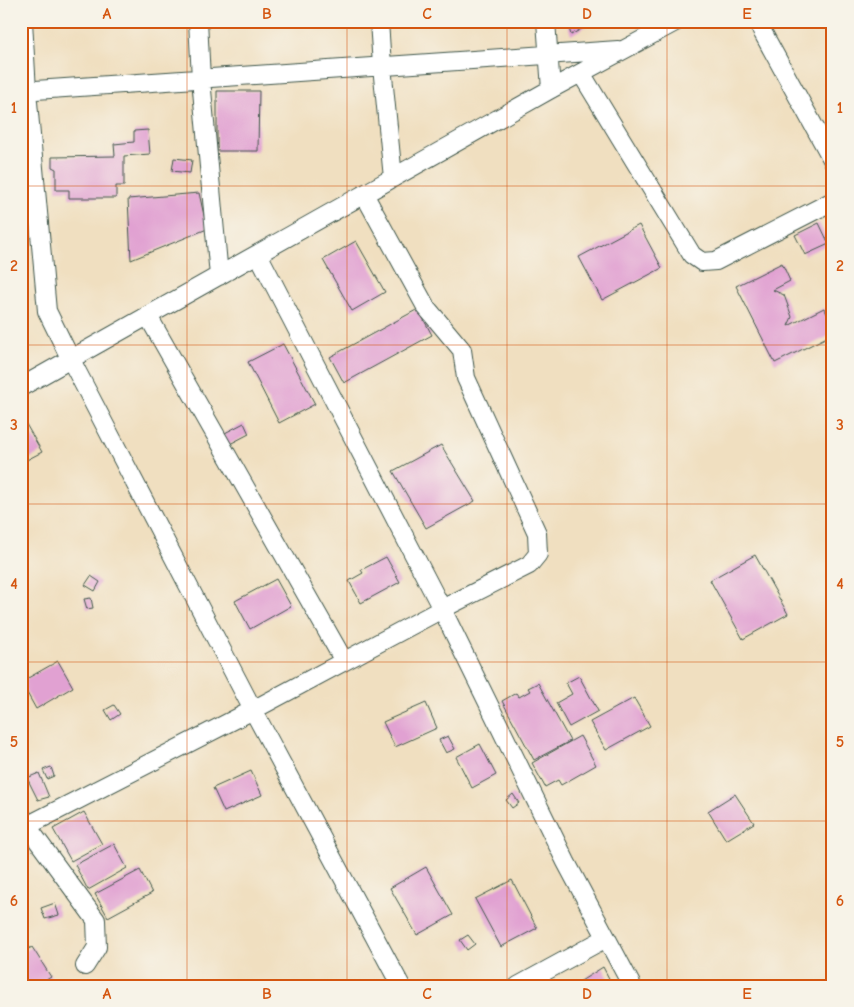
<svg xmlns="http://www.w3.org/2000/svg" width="854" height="1007" font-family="'Comic Neue',sans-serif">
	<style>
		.building { fill: #e1a1d2 }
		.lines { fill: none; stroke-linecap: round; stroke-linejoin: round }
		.minor-casing { stroke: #3e5549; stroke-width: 20 }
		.minor { stroke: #fff; stroke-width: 18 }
		.grid { fill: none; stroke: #d45610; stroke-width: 1; stroke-opacity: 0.55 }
		.neatline { fill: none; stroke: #d45610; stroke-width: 2 }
		.grid-label { font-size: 16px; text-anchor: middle; font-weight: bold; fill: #d45610 }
	</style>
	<rect width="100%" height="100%" fill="#f7f3e8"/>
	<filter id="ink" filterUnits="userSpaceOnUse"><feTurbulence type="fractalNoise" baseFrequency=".02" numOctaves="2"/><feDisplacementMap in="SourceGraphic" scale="10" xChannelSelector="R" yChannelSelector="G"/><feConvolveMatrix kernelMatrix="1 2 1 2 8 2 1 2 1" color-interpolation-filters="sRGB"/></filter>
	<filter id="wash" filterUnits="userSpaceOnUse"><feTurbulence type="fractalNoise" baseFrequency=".0096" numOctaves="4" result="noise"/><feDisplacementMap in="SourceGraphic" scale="20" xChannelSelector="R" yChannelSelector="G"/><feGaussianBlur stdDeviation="1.12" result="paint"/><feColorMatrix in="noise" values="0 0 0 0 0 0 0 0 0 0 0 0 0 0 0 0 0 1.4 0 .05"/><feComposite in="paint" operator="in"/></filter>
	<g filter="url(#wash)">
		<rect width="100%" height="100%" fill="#f0dfc0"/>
		<g id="blocks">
			<!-- building -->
			<path class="building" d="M567,21H595L571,35Z
				M217,91H259L258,151H217Z
				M148,130L150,154L124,156V186H116V198H69V190H56V169L52,167V157L115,156L114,144L134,142V131Z
				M174,158L192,160L190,173L172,171Z
				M199,193L207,229L131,260L128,199Z
				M819,223L829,244L805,255L795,235Z
				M639,225L662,268L602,300L579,257Z
				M356,241L385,292L352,311L323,260Z
				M782,263L790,281L773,290L784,295L792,317L788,326L824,308L833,325V334L775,363L736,286Z
				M418,309L432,335L344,383L330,357Z
				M283,344L315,404L279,423L248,362Z
				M21,419H23L42,452L21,463Z
				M244,423L249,434L228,445L223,434Z
				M441,445L475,501L426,528L393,471Z
				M755,555L788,614L743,639L710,580Z
				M386,557L400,582L361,603L349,581L363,573L361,570Z
				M91,576L100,582L95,591L85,585Z
				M276,579L291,606L250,629L235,601Z
				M91,598L93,608L87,609L84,599Z
				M58,661L73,687L36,709L21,682Z
				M579,676L598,711L569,727L556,703L572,694L566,683Z
				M538,683L570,741L534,760L502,701L516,693L519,697L530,691L528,688Z
				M634,698L650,726L606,750L590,722Z
				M426,703L437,728L395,747L383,722Z
				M114,705L120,714L111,720L105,710Z
				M448,736L455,749L446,753L439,740Z
				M580,736L596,765L561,785L558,780L545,787L532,763Z
				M480,744L496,775L472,788L456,757Z
				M51,767L54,776L47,779L43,770Z
				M251,771L262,795L224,812L213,788Z
				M39,773L49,797L38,800L27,778Z
				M513,794L519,803L512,808L506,800Z
				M735,794L754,823L726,840L708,811Z
				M84,812L102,844L71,861L53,829Z
				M114,844L127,868L88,890L75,865Z
				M426,867L453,915L417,935L390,888Z
				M140,870L152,893L108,917L95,894Z
				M512,880L537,928L501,947L475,899Z
				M55,903L59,915L45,919L41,908Z
				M468,935L475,944L467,950L460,940Z
				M32,947L51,977L37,986H21V953Z
				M603,967L613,986H573Z"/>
		</g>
	</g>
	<g filter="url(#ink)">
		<use href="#blocks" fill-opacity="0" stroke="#3e5549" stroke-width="1"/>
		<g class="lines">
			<defs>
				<path id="minor" d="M23,21L27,91L47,311L71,360L253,710L401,986
					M198,21L201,79L219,276
					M379,21L382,66L393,178
					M546,21L551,89
					M758,21L763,33L833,161
					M581,73L692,255L702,262L716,261L833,201
					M21,91L618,50
					M364,194L426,307L462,350L466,378L537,533L538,554L529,565L442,609L566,862L632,986
					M148,316L344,661
					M21,387L551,89L677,21
					M21,815L27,826L96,920L97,947L85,966
					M21,829L253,710L442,609L258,254
					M518,986L606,938"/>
			</defs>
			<!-- minor casing -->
			<use href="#minor" class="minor-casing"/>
			<!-- minor -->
			<use href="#minor" class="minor"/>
		</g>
	</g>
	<!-- grid -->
	<path class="grid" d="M187,21V986M347,21V986M507,21V986M667,21V986M21,186H833M21,345H833M21,504H833M21,662H833M21,821H833"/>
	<!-- margin -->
	<rect width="854" height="1007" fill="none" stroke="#f7f3e8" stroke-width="55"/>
	<rect x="28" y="28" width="798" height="952" class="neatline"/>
	<g class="grid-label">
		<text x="107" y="19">A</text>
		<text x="267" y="19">B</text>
		<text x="427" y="19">C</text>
		<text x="587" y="19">D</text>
		<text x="747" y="19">E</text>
		<text x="14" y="113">1</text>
		<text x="840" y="113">1</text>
		<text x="14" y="271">2</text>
		<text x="840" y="271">2</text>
		<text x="14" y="430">3</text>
		<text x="840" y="430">3</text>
		<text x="14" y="589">4</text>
		<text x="840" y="589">4</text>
		<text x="14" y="747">5</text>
		<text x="840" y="747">5</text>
		<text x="14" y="906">6</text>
		<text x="840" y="906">6</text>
		<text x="107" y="999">A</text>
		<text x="267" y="999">B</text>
		<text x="427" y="999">C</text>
		<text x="587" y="999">D</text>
		<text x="747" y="999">E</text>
	</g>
</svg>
